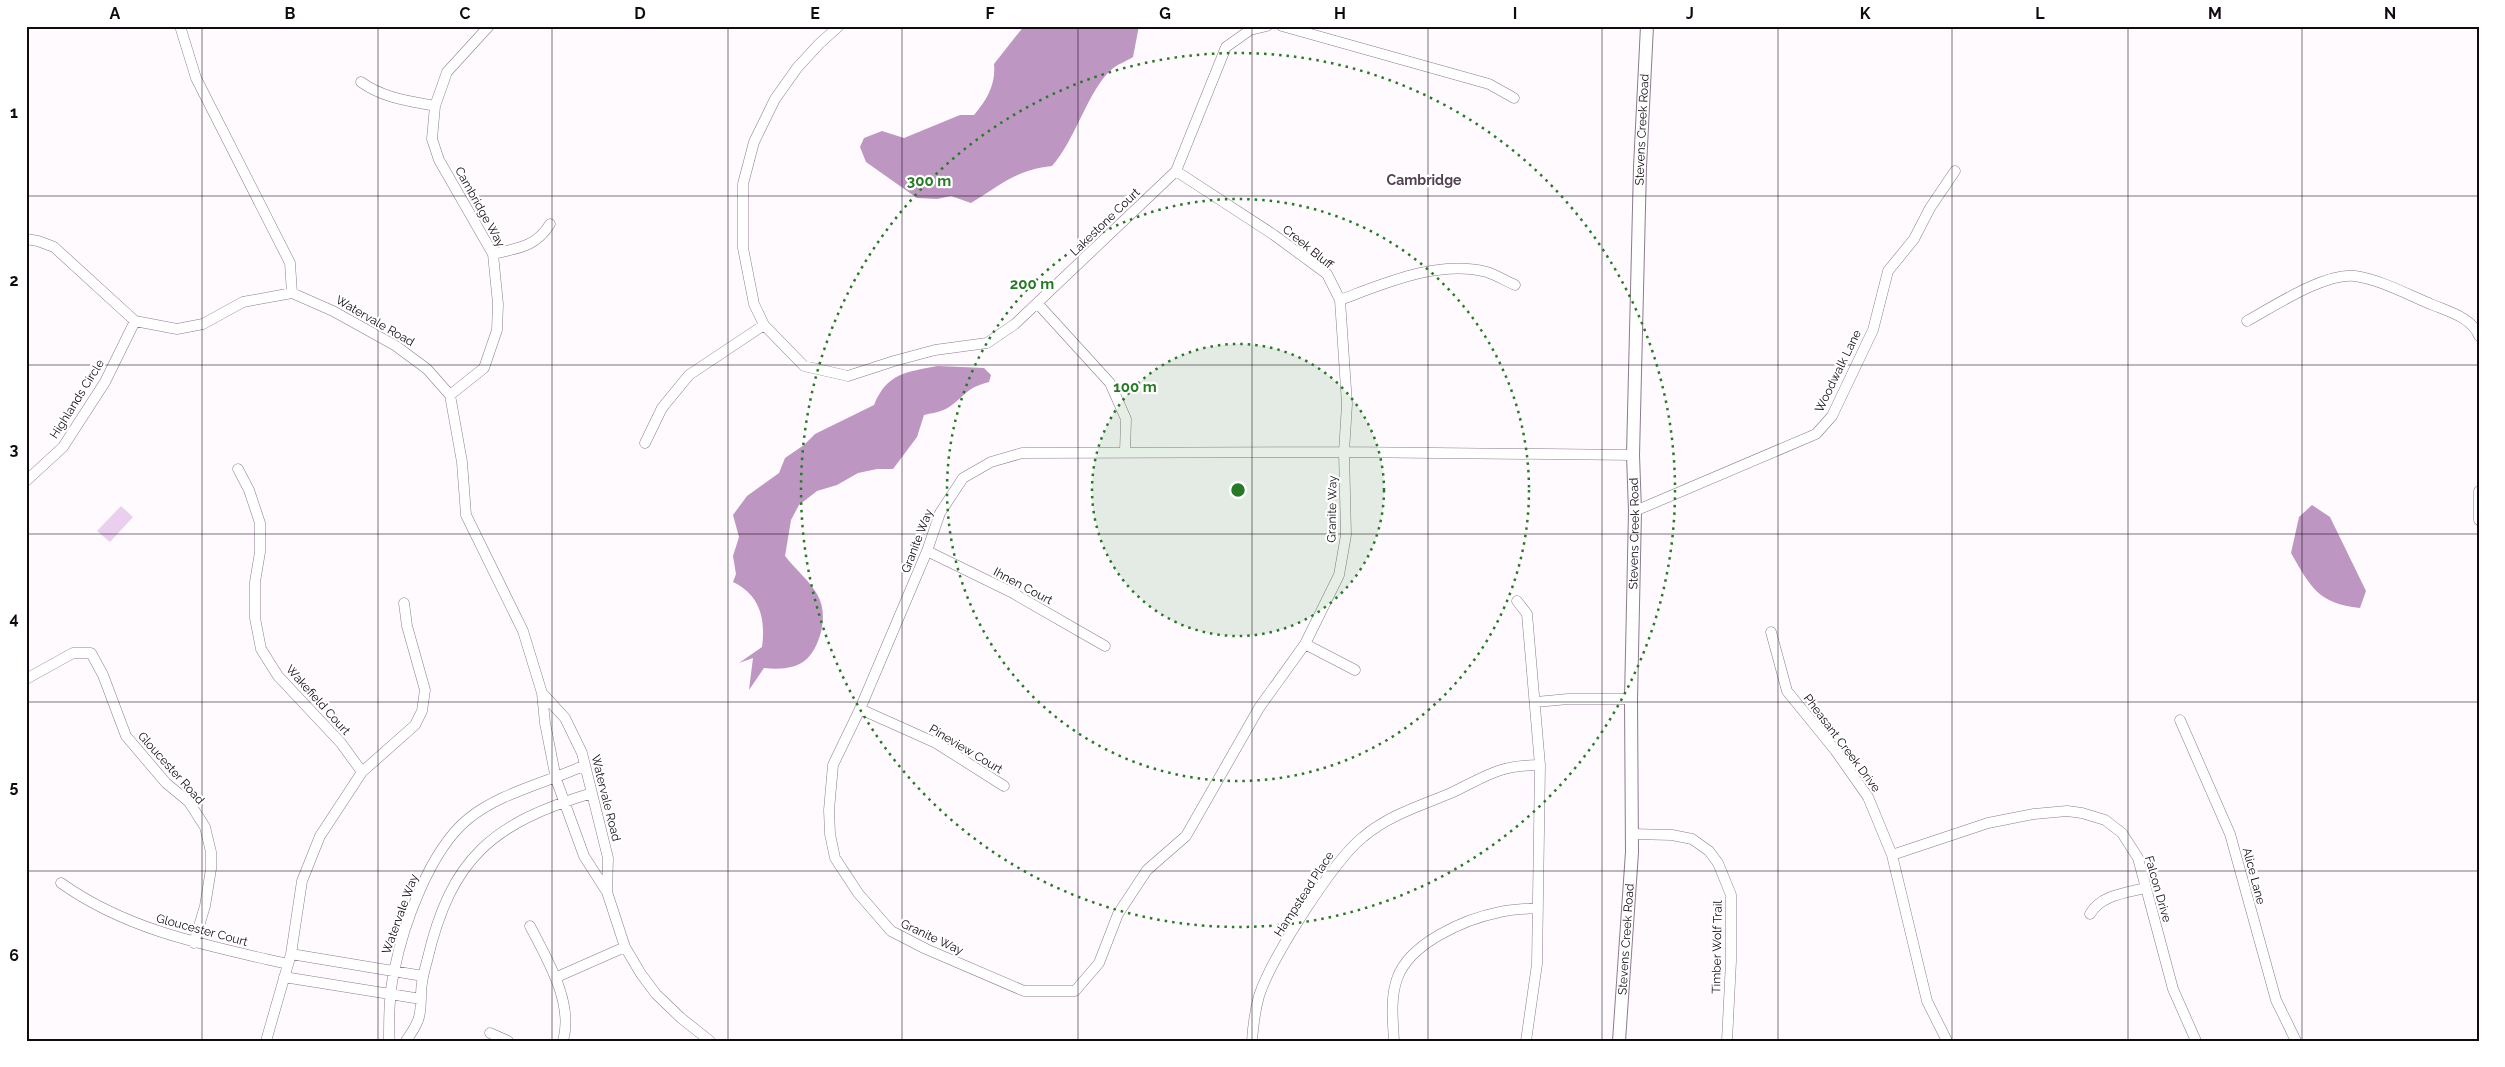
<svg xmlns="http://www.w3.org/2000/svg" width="2505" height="1067" font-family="Raleway,sans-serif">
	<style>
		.green { fill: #ebcfee }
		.water { fill: #bd96c1 }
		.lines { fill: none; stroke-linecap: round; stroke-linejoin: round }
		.minor-casing { stroke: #8d7b8f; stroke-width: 11 }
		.tertiary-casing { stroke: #8d7b8f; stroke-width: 14 }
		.minor { stroke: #fff; stroke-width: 10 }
		.tertiary { stroke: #fff; stroke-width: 12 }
		.grid { fill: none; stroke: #100a11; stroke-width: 1; stroke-opacity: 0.55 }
		.ring { fill: none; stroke: #267a26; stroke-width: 2.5; stroke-dasharray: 2.5 5 }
		.labels { text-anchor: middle; stroke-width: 4.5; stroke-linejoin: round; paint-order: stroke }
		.street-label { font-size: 12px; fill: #100a11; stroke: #fff }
		.neighbourhood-label { font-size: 14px; font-weight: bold; fill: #514152; stroke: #fff }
		.centre { fill: #267a26; stroke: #fff; stroke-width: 2.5 }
		.ring-label { font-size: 15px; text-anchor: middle; font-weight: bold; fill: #267a26; stroke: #fff; stroke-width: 4.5; stroke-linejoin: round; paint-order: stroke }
		.neatline { fill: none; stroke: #100a11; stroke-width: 2 }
		.grid-label { font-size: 16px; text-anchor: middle; font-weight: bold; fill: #100a11 }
	</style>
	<rect width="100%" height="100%" fill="#fefafe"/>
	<!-- green -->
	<path class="green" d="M121,506L133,517L110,542L97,531Z"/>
	<!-- water -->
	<path class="water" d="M1024,26H1139L1133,57C1127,61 1118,64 1112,69C1088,90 1076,139 1052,166C1015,170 1001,185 971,203L951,196L937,199L917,198L866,162L860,147L864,138L882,131L904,138L960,115H974C987,100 996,84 994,64Z
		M938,366L984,368L991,375L989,382C964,389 968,394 949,407C942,412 932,413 924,415L917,437L893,469H877L858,473L837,485L817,491L799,505L791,520L785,556C795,569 809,580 817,594C824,606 824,619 821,632C812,664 796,671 764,668L749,690L753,658L739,663L762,647C766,619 760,595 733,582L736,574L733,556L739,537L733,515L747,496L779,473L785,458L804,445L815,434L874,405C887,373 906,372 938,366Z
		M2312,505L2330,517L2366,591L2360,608C2318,604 2310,586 2291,553L2299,517Z"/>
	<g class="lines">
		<defs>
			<path id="minor" d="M180,26L196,78L290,263L292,293
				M839,26L819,44L797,68L775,99L754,142L743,184V248L754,304L764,325L804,366L848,376L894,361L935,350L987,343L1015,324L1176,171L1226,47L1250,30L1267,26
				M1282,26L1489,84L1514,98
				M361,82C383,98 409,101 435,106
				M1176,171L1274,235L1327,274L1340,300L1347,404L1344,452L1346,535L1339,575L1305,644L1259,708L1186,836L1147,870L1118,914L1099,963L1075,991H1024L926,949L891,931L858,893L835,858L830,834L829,810L833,765L860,709L927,551L940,513L963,478L991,462L1022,453L1344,452L1633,455
				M26,239L38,241L54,247L135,321L177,329L203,324L243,302L292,293L333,311L396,346L427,369L450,395L462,462L466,515L523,631L542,693L545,723L556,779L584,856L607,892L625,947L641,974L656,994L681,1018L710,1041
				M493,254C518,248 536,247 550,224
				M1340,300C1383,284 1439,259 1487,272C1496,275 1506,281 1515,285
				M1038,304L1110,383L1126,419L1125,452
				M2247,321C2273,307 2325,272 2355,276C2382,280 2408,295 2433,305C2450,312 2472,318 2479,336
				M450,395L484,368L497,330L498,304L493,254L439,160L432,139L435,106L447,72L489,26
				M645,443L662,408L689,375L764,325
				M238,469L249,490L260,523V552L255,582V618L261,649L278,676L341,743L362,772
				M26,481L63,447L105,382L135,321
				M2479,491V520
				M1635,511L1816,434L1832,416L1873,330L1888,271L1914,239L1930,208L1955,171
				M927,551L1011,592L1105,646
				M1517,601L1527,614L1540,765L1537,964L1526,1041
				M1771,632L1787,691L1835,750L1868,797L1892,855L1927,1001L1947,1041
				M1305,644L1355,670
				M26,679L73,653H91L103,675L126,736L166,783L189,802L205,827L211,852V869L205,906L194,943
				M542,693L565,718L582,753L608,858L607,892
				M1536,702L1568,699H1631
				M860,709L936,743L1004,786
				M2180,720L2230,834L2276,1000L2296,1041
				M1632,834L1672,835L1692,839L1709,851L1718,863L1731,895V961L1727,1041
				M1892,855L1988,823L2034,814L2067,811L2082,813L2105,820L2122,833L2138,858L2173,989L2196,1041
				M61,883C128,931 209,946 288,964
				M2090,914C2101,895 2125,893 2145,888
				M530,926C547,959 574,1003 563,1041
				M291,954L423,976
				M284,977L421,999
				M557,977L625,947
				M490,1033L508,1041
				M266,1041L291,954L302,881L320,836L362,772L415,725L422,711L425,690L407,626L404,603
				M389,1041C389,1019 389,994 394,972C403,925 430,850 468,819C501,792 547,783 585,765
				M406,1041C411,1033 417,1026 419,1017C422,1007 420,994 422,983C423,976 425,968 427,961C451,857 493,823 592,793
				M1252,1041C1253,1025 1255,1011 1259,996C1271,959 1333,861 1363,837C1389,815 1420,806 1451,793C1487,776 1498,765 1540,765
				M1394,1041C1393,1021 1390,999 1397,979C1409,943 1465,919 1500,912C1512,909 1525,909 1538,908"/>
			<g id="tertiary">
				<path id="s1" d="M1619,1041L1632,852L1631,699L1635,511L1633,455L1640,167L1647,26"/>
			</g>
		</defs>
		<!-- minor casing -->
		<use href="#minor" class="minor-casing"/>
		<!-- tertiary casing -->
		<use href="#tertiary" class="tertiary-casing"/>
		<!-- minor -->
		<use href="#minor" class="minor"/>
		<!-- tertiary -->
		<use href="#tertiary" class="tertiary"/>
	</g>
	<!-- grid -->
	<path class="grid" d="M202,26V1041M378,26V1041M552,26V1041M728,26V1041M902,26V1041M1078,26V1041M1252,26V1041M1428,26V1041M1602,26V1041M1778,26V1041M1952,26V1041M2128,26V1041M2302,26V1041M26,196H2479M26,365H2479M26,534H2479M26,702H2479M26,871H2479"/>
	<!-- distance rings -->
	<circle cx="1238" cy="490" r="146" fill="#267a26" fill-opacity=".12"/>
	<g class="ring">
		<circle cx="1238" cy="490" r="146"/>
		<circle cx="1238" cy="490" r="291"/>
		<circle cx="1238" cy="490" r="437"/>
	</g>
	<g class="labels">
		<!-- street labels -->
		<g class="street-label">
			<text dy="4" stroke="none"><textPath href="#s1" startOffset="912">Stevens Creek Road</textPath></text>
			<text transform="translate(480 207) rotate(61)" y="4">Cambridge Way</text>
			<text transform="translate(1105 222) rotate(-44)" y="4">Lakestone Court</text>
			<text transform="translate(1308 247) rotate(39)" y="4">Creek Bluff</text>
			<text transform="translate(375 321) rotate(30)" y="4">Watervale Road</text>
			<text transform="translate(1838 371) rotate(-64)" y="4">Woodwalk Lane</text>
			<text transform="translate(77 399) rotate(-58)" y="4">Highlands Circle</text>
			<text transform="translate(1332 509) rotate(-89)" y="4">Granite Way</text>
			<text dy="4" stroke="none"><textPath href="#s1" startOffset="508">Stevens Creek Road</textPath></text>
			<text transform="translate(917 541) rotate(-69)" y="4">Granite Way</text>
			<text transform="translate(1023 586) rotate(28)" y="4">Ihnen Court</text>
			<text transform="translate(318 700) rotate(48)" y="4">Wakefield Court</text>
			<text transform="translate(1842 743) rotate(53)" y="4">Pheasant Creek Drive</text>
			<text transform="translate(966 749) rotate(31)" y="4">Pineview Court</text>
			<text transform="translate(171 768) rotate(48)" y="4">Gloucester Road</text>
			<text transform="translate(606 798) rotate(76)" y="4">Watervale Road</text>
			<text transform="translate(2254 876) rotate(75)" y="4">Alice Lane</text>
			<text transform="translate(2158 889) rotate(74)" y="4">Falcon Drive</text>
			<text transform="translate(1304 894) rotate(-57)" y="4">Hampstead Place</text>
			<text transform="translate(400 914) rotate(-70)" y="4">Watervale Way</text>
			<text transform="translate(202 930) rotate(15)" y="4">Gloucester Court</text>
			<text transform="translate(932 937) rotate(25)" y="4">Granite Way</text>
			<text dy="4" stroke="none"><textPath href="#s1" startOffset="102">Stevens Creek Road</textPath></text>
			<text transform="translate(1717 947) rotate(-89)" y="4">Timber Wolf Trail</text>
		</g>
		<!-- neighbourhood labels -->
		<g class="neighbourhood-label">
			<text x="1424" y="185">Cambridge</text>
		</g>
	</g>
	<circle cx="1238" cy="490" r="8" class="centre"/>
	<g class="ring-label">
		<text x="929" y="186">300 m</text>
		<text x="1032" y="289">200 m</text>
		<text x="1135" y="392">100 m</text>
	</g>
	<!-- border -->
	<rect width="2505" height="1067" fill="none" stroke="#ffffff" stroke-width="55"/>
	<rect x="28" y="28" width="2450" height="1012" class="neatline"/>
	<g class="grid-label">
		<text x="115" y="19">A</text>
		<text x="290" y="19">B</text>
		<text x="465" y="19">C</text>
		<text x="640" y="19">D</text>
		<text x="815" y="19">E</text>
		<text x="990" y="19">F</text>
		<text x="1165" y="19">G</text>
		<text x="1340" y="19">H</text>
		<text x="1515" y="19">I</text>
		<text x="1690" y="19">J</text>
		<text x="1865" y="19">K</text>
		<text x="2040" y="19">L</text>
		<text x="2215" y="19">M</text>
		<text x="2390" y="19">N</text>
		<text x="14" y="118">1</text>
		<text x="14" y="286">2</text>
		<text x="14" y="455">3</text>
		<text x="14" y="624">4</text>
		<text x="14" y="792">5</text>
		<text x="14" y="961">6</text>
	</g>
</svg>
